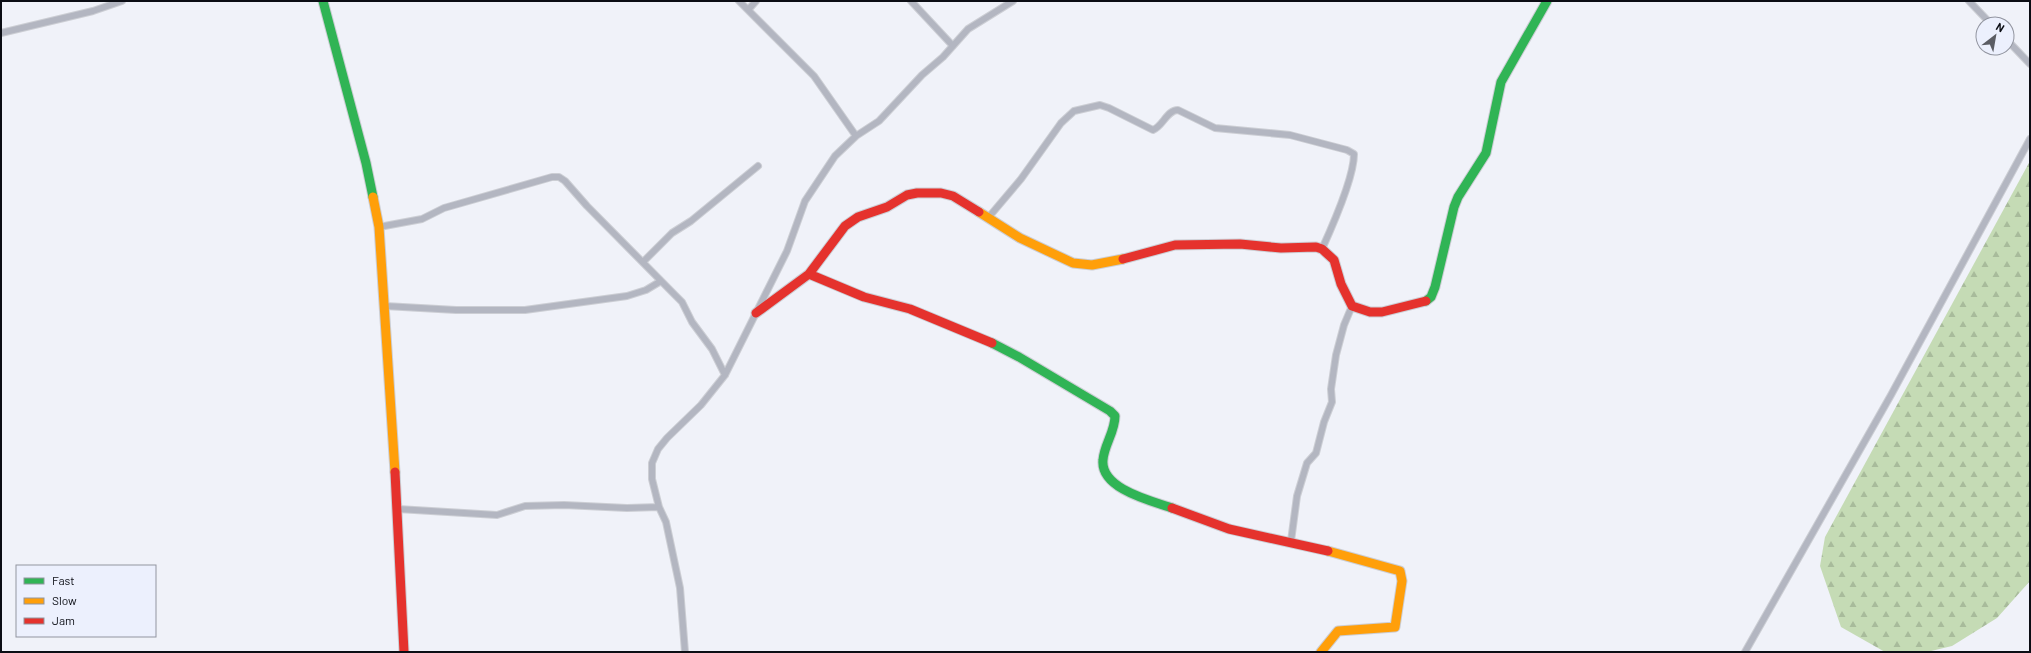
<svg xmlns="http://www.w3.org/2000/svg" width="2031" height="653" font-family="Barlow,sans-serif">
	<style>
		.forest { fill: url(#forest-firs) }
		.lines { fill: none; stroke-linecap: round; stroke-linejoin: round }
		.street-casing { stroke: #ccced4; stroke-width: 8 }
		.fast-casing { stroke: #ccced4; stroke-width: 11 }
		.slow-casing { stroke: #ccced4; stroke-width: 11 }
		.jam-casing { stroke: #ccced4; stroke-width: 11 }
		.street { stroke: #b3b6c1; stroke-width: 6 }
		.fast { stroke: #30b455; stroke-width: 9 }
		.slow { stroke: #ff9f0a; stroke-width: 9 }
		.jam { stroke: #e5322d; stroke-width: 9 }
	</style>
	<defs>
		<pattern id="forest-firs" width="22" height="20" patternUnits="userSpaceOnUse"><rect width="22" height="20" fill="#c5dbb5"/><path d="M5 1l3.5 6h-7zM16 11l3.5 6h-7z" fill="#a8bb9b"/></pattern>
	</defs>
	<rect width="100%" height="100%" fill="#f0f2f9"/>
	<!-- forest -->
	<path class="forest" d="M2030,161V581L1997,618L1952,646L1927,652H1885L1841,627L1820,566L1825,537Z"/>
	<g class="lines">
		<defs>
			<path id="street" d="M739,1L814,76L856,136
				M911,1L953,46
				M1969,1L1991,24
				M748,10L756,1
				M1,33L93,11L122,1
				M2007,40L2030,64
				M988,218L1021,179L1061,123L1074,111L1100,105L1109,108L1153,130C1163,126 1167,110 1178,110L1215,128L1290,135L1347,150L1354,154C1354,176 1332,227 1322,249
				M379,227L422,219L444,208L552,177H559L565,181L587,206L675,295L682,302L692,322L712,349L725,375
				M643,262L672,233L691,221L758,166
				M385,306L456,310H525L627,296L646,290L661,281
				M398,509L497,515L525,506L564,505L627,508L659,507
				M1291,541L1297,496L1307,463L1316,453L1324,422L1332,402L1331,389L1336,355L1344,325L1352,306
				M685,652L680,588L666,522L659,507L652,479V463L658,449L667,438L701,405L725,375L787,251L805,201L835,156L856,136L879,121L922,75L943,57L968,29L1013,1
				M1745,652L1891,395L2030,139"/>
			<path id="fast" d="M323,1L366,163L373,197
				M1426,301L1431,297L1435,287L1454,207L1458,197L1486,153L1501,82L1547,1
				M992,343L1019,357L1110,411L1115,416C1115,432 1104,445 1103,460C1100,489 1152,501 1172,508"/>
			<path id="slow" d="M373,197L379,227L395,472
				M979,212L1020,238L1073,263L1092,265L1123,259
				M1321,652L1338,631L1395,627L1402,581L1400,571L1328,551"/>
			<path id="jam" d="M1123,259L1175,245L1240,244L1281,248L1316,247L1322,249L1334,260L1341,284L1352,306L1370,312H1382L1426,301
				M809,274L864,297L910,309L992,343
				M756,313L809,274L845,226L858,217L887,207L907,195L917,193H941L953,196L979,212
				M395,472L404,652
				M1172,508L1229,529L1328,551"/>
		</defs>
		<!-- street casing -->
		<use href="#street" class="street-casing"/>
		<!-- fast casing -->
		<use href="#fast" class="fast-casing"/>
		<!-- slow casing -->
		<use href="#slow" class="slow-casing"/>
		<!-- jam casing -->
		<use href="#jam" class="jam-casing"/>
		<!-- street -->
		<use href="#street" class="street"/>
		<!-- fast -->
		<use href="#fast" class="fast"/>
		<!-- slow -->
		<use href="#slow" class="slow"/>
		<!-- jam -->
		<use href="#jam" class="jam"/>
	</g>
	<!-- border -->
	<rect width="2031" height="653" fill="none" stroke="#0b0d14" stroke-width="4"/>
	<!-- legend -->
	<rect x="16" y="565" width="140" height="72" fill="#ecf0fd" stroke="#9295a0"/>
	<rect x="24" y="578" width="20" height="6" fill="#30b455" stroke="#9295a0"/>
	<text x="52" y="585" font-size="12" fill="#0b0d14">Fast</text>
	<rect x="24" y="598" width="20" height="6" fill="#ff9f0a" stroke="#9295a0"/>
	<text x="52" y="605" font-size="12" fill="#0b0d14">Slow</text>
	<rect x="24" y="618" width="20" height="6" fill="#e5322d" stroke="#9295a0"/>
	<text x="52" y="625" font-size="12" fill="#0b0d14">Jam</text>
	<!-- north arrow -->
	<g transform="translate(1995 36) rotate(31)"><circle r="19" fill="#ecf0fd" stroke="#9295a0"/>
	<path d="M0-3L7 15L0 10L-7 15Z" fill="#5b5d64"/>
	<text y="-6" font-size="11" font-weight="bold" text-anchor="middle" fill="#0b0d14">N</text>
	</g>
</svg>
